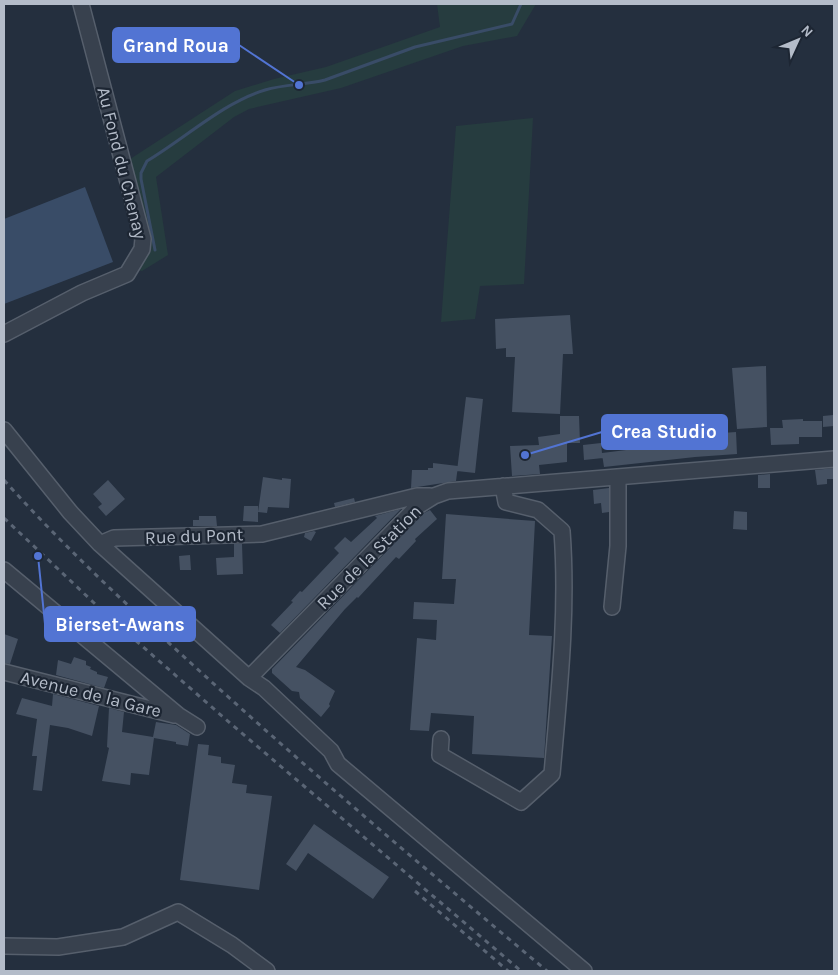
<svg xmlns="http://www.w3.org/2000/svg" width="838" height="975" font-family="Karla,sans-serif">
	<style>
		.green { fill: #263c3f }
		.water { fill: #394c67 }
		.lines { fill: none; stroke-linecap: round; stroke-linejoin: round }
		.stream { stroke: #394c67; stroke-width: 3 }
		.building { fill: #455162 }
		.minor-casing { stroke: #565f6c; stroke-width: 18 }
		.minor { stroke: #38414e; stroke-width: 15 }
		.rail { stroke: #5a6575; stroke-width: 3; stroke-dasharray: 5 5; stroke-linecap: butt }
		.labels { text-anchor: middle; stroke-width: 4.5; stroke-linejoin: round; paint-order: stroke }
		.street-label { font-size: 18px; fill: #b4bcc9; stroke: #1d2633 }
		.leader { fill: none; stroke: #5274d3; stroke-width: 2 }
		.callout-dot { fill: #5274d3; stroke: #1d2633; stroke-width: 2 }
		.callout { fill: #5274d3; stroke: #5274d3; stroke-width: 2 }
		.callout-label { font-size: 19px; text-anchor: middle; font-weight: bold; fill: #fff }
	</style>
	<rect width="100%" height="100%" fill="#242f3e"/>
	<!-- green -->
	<path class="green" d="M437,4H536L517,36L463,46L341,88L249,109L234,117L156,177L168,255L142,271L138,270L150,252L127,161L235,91L274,79L326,67L440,27Z
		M533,118L524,284L480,286L475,319L441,322L456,126Z"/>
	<!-- water -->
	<path class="water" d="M85,187L113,262L4,304V219Z"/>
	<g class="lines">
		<!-- stream -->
		<path class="stream" d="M155,250L141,179V173L147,161C184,139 224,102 265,90C285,84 305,85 325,80L415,47L512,24L521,4"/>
	</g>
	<!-- building -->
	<path class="building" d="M570,315L573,354H563L560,414L512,412L515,357H506V348L496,349L495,319Z
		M766,366L767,427L737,429L732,368Z
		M466,397L483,399L475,473L457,471Z
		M833,415L834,426L823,427V416Z
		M560,416H579L580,443H567V462L539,465L540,474L512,476L510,446L539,445L538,437L560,434Z
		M803,419V421H822V437H799V444L771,445L770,428H783L782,420Z
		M655,427L656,435H658V439L695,435V437L722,435V433L736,432L737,454L695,457L604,467L602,454L603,458L584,460L583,445L601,443L602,453L634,449L633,444L642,443L640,428Z
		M433,463L458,466L456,481L411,488L412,470H428V468H433Z
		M834,468V479H827V484L817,485L815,470Z
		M770,474V488H758V475Z
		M263,477L282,480V478L291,479L289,508L268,507L267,513L258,512Z
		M108,480L125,499L106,516L98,507L102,504L93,494Z
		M609,488V512L602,513L601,503L594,504L593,490Z
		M354,498L355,502L335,507L334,503Z
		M244,506H258V522L243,521Z
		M401,509L280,633L271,625L293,602L291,601L300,591L302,592L339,553L334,548L345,537L351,542L377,518L375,516Z
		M430,510L437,519L415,539L416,541L399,559L396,557L358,598L357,597L345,609L296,667L305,670L335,691L329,704L330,706L321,717L300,698L299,692L292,691L272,673V669L424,513Z
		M734,511L747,512V530L733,529Z
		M446,514L535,521L529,635L552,636L544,758L472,754L474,716L431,713L429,731L410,730L417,638L436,640L437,620L413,619L414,602L454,604L456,579H442Z
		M199,516H216L217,526H193V520H199Z
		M314,531L316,532L311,541L304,537L305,533Z
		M234,544H242L243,574L217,575L216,558L234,557Z
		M190,555L191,570H180L179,556Z
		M4,634L18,639L10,664L4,663Z
		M74,657L86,661V665L91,667L90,669L97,672V674L108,677L104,688L56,675L58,660L71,664Z
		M53,694L99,706L92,736L68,728L50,725L42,791L33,790L37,756H32L37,719L16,714L22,698L52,706Z
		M109,708L124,712L122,732L153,737L156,722L176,725L190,734L188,746L176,744V742L154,738L149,775L131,773L130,785L102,781L109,748L107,747Z
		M198,744L209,745L208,755L221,757V763L235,765L232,783L247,785L246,793L272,796L259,890L180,880Z
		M314,824L389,877L373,899L308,853L296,871L286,864Z"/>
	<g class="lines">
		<defs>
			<path id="minor" d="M4,334L82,293L127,274L142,249L143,239L81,4
				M4,430L70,512L100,544L249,678L264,688L331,751L338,764L584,971
				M100,544L114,538L262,534L417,496H430
				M4,570L178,715L197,727
				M612,607L618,546V477
				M4,672L174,715
				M249,678L418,506L434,496L448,491L834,459
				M441,739L440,755L521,802L552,774C559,693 568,612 562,531L538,510L506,502L503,486
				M4,946L58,947L123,937L178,912L232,945L267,971"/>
		</defs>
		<!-- minor casing -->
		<use href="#minor" class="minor-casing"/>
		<!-- minor -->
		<use href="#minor" class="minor"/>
		<!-- rail -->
		<path class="rail" d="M4,480C63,546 128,606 193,665C308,770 428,871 547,971
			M4,518L110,618L230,723L521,971
			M415,891L508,971"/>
	</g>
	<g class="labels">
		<!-- street labels -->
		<g class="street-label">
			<text transform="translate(122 163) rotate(76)" y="6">Au Fond du Chenay</text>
			<text transform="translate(194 536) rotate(-2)" y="6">Rue du Pont</text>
			<text transform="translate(369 557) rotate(-45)" y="6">Rue de la Station</text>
			<text transform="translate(91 694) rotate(14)" y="6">Avenue de la Gare</text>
		</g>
	</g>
	<!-- callouts -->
	<path class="leader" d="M299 85L239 45M525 455L602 432M38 556L45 624"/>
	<g class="callout-dot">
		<circle cx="299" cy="85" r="5"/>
		<circle cx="525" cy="455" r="5"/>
		<circle cx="38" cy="556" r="5"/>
	</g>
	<g class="callout">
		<rect x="113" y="28" width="126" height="34" rx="5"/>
		<rect x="602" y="415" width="125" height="34" rx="5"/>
		<rect x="45" y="607" width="150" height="34" rx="5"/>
	</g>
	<g class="callout-label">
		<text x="176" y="52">Grand Roua</text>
		<text x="664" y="438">Crea Studio</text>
		<text x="120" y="631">Bierset-Awans</text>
	</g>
	<!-- border -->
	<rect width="838" height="975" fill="none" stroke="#b4bcc9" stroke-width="10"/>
	<!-- north arrow -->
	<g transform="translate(798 40) rotate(46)" stroke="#1d2633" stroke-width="4" paint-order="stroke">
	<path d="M0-4L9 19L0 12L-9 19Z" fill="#b4bcc9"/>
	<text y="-8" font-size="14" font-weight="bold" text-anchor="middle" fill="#b4bcc9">N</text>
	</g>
</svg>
